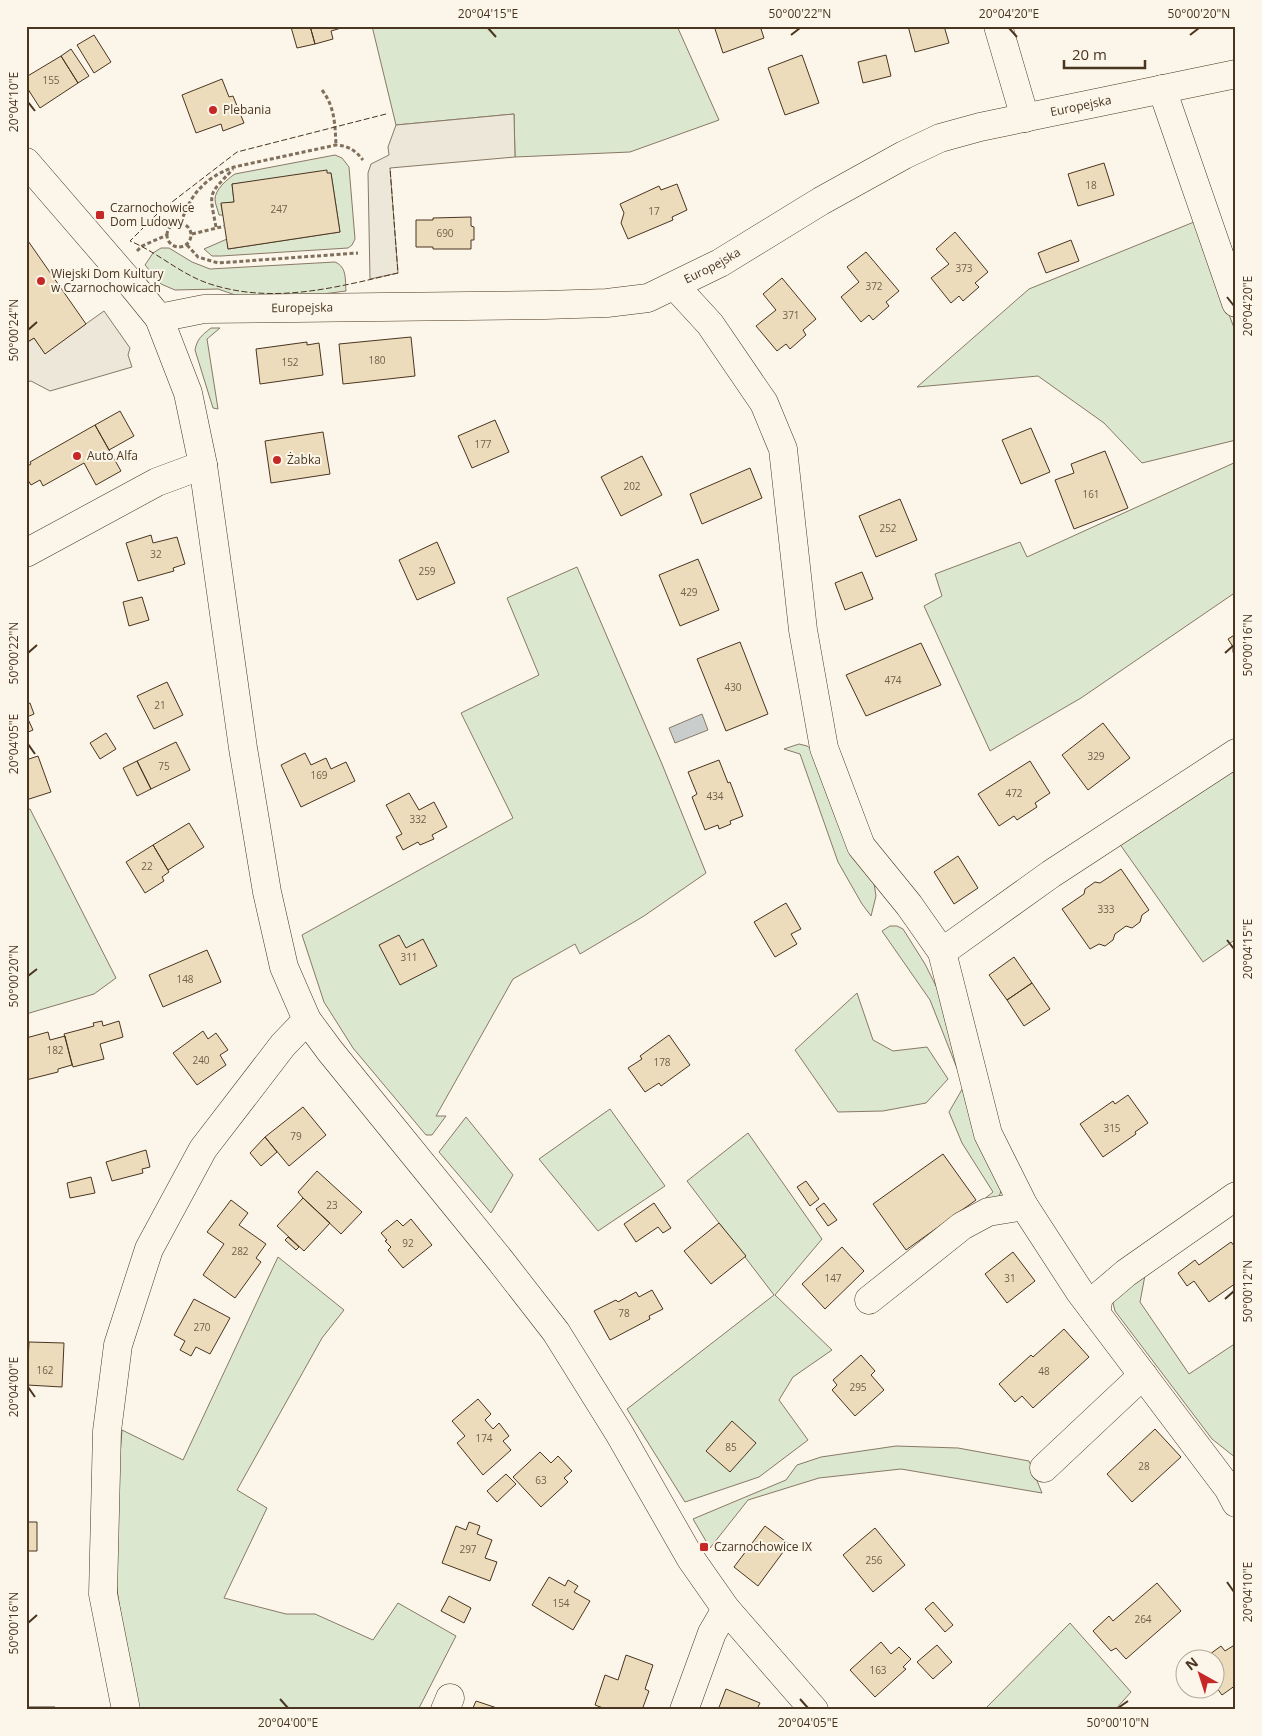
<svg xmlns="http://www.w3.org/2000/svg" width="1262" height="1736" font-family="'Open Sans',sans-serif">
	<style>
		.green { fill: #dce7d0; stroke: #887966 }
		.parking { fill: #ede7d9; stroke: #887966 }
		.water { fill: #c9cecd; stroke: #887966 }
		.building { fill: #ecdcbc; stroke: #4a3520 }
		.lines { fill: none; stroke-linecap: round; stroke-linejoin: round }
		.minor-casing { stroke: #4a3520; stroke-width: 29 }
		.path { stroke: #7f6f5c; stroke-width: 3; stroke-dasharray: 4 2.5; stroke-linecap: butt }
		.minor { stroke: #fbf6e9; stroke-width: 28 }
		.fence { stroke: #4a3520; stroke-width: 1; stroke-dasharray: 6 2.5; stroke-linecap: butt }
		.ticks { fill: none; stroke: #4a3520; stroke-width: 2 }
		.poi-dot { fill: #c62828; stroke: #fbf6e9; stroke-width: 2 }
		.labels { text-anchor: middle; stroke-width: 4; stroke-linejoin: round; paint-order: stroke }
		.number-label { font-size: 10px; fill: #725f47 }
		.street-label { font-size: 12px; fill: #4a3520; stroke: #fbf6e9 }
		.poi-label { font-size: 12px; fill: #4a3520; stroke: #fbf6e9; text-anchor: start }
		.neatline { fill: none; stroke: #4a3520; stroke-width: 2 }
		.ticks-label { font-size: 12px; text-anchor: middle; fill: #4a3520 }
	</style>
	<rect width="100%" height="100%" fill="#fbf6e9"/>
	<!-- green -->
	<path class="green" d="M372,26H677L719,120L630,152L515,157L514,114L396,125Z
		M335,155L342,158L349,167L355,239L352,245L348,248L221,256H212L204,249L227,239L228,249L340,232L331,173L232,184L234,202L221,204L223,215H219C218,210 215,204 215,199C215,190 227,179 235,174Z
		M1194,222L1236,333V440L1142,463L1104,423L1038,376L917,387L1029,289Z
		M161,248H169L192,262L210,269L335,262C347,267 345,279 346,291L315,295L244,298L218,289L175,290L161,284L145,265L153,253Z
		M211,328H220L207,339L218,409L213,408L195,350C197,339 202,335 211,328Z
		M1236,462V592L1081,698L990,751L924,606L942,596L935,574L1020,542L1027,557Z
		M577,567L662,764L706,873L644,916L580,954L575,944L513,979L436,1116H446L432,1135H426L353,1048L324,1002L302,935L513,818L461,713L539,675L507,598Z
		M799,744L807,746L814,751L874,883L876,896L871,916L862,904L838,862L800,754L784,749Z
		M1236,768V939L1203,962L1119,843Z
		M30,809L116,978L94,994L26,1014V810Z
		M890,926H897L903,929L925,964L938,990L1002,1188L999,1197L973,1208L993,1192L962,1143L949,1112L964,1086L930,1000L882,931Z
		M857,993L873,1040L893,1051L927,1047L948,1079L926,1103L883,1111L838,1112L795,1050Z
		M610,1109L665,1186L598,1231L539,1159Z
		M466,1117L513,1175L491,1213L439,1152Z
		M748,1133L822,1239L775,1295L832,1350L793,1377L779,1400L808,1440L759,1477L685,1502L627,1409L774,1295L687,1181Z
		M278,1257L344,1310L322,1338L237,1490L267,1508L224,1598L286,1614H315L373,1640L398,1603L456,1636L418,1710H135L112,1556L122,1430L183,1460Z
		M1146,1270L1140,1302L1189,1374L1236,1343V1458L1212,1439L1115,1311L1113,1303L1116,1294Z
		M896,1446L958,1448L1029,1461L1042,1493L901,1469L819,1478L748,1500L710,1548L693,1519L786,1480L797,1465L821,1457Z
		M1070,1623L1131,1692L1115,1710H984Z"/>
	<!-- parking -->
	<path class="parking" d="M514,114L515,157L390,168L398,273L370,279L368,173L371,164L389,155L388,147L396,125Z
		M104,311L130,348L128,355L132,367L50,391L31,381L26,382V343L34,338L45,353Z"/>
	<!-- water -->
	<path class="water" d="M702,714L708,730L675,743L669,728Z"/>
	<!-- building -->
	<path class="building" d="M310,26H348L331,31L333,39L315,44Z
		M310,26L315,44L297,48L291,27Z
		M714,26H760L764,38L723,53Z
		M908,26H944L949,43L915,52Z
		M94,35L111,62L94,73L77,45Z
		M71,49L89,76L78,83L61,56Z
		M802,55L819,103L785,115L768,68Z
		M886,55L891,76L863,83L858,62Z
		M61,56L78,83L40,108L26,86V77Z
		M222,79L229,97L233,96L244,123L223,131L221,124L196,133L182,95Z
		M1104,163L1114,195L1078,206L1068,174Z
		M327,170V173H331L340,232L228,249L221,203L234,202L232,184Z
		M677,184L687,210L672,217L673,220L628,239L621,223L624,213L620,204L659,186L661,190Z
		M471,217V226L474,227V240H471V249H433V247H416V220H433V218Z
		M955,232L988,272L975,283L979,287L963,301L959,296L951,303L931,278L949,264L936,249Z
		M26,238L86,324L45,354L34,338L26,343Z
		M1071,240L1079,261L1046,273L1038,253Z
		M866,252L899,291L886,302L889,306L873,320L869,315L861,322L841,297L859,282L847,267Z
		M782,278L816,319L803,330L806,335L790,349L786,344L777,351L756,326L776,310L763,294Z
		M411,337L415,376L343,384L339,344Z
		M307,342V345L319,343L323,375L260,384L256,349Z
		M120,411L134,436L109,450L95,425Z
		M495,420L509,452L472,468L458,436Z
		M95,425L121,471L96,485L84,463L43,486L40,480L31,485L26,477V467L31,464L30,462Z
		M1031,428L1050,472L1021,484L1002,440Z
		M323,432L330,474L271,483L265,441Z
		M1105,451L1128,508L1074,529L1055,480L1074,473L1071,464Z
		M642,456L662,495L621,516L601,477Z
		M750,468L762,498L702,524L690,494Z
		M900,499L917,540L876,557L859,516Z
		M151,535L153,543L177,537L185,564L173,568L174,571L138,581L126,543Z
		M437,542L455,583L417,600L399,560Z
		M698,559L719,610L680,626L659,575Z
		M862,572L873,599L845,610L835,583Z
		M142,597L149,620L129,626L123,602Z
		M1236,634V657L1233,652V647L1228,639Z
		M740,642L768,714L726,731L697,659Z
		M921,643L941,685L866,716L846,675Z
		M167,682L183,715L154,729L137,696Z
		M30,703L34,714L27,717L33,730L26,733V704Z
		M1103,723L1130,758L1088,790L1062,755Z
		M106,733L116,749L100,759L90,743Z
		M176,742L190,770L151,789L137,761Z
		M305,753L311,765L326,758L331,769L346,762L355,781L301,807L281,765Z
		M38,756L51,792L26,800V760Z
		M719,760L728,783L730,782L743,816L730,821L731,824L719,829L718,825L705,830L692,797L697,794L688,772Z
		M137,761L151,789L137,796L123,768Z
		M1030,761L1050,793L1035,803L1037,807L1017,820L1014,816L999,826L978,794Z
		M409,793L419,810L434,802L447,827L432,835L434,839L420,845L418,842L403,850L396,837L402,834L386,805Z
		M189,823L204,847L168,870L153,845Z
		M153,845L169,872L162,877L164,881L145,893L126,862Z
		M958,856L978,888L954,904L934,872Z
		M1121,869L1149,910L1142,915L1140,922L1132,928L1126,926L1115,934L1113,940L1105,946L1099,944L1090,949L1062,909L1084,894L1085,889L1095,882L1100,883Z
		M786,903L801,929L791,934L797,944L775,957L754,922Z
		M399,935L406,948L423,939L437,966L400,985L379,945Z
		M207,950L221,982L163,1007L149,975Z
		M1014,957L1032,983L1007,1000L989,975Z
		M1032,983L1050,1009L1024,1026L1007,1000Z
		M102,1021L103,1026L119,1021L123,1037L100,1044L104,1059L73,1067L64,1034L94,1026L93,1023Z
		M203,1031L208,1039L216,1033L228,1050L220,1055L226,1065L197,1085L173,1053Z
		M48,1032L50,1040L65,1036L72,1065L58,1069V1072L26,1080V1038Z
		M669,1035L690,1065L661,1086L659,1083L645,1092L628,1068L642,1059L640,1056Z
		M1128,1095L1148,1123L1135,1132L1136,1134L1103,1157L1080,1124L1113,1101L1115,1104Z
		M303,1107L326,1135L289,1166L265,1137Z
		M265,1137L277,1152L261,1166L250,1153Z
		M146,1150L150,1167L142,1169L143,1173L112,1181L106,1162Z
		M943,1154L976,1200L906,1250L873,1204Z
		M317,1171L362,1212L341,1234L303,1198L298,1192Z
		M91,1177L95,1193L70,1198L67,1183Z
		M806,1181L819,1199L810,1206L797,1187Z
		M303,1198L330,1223L304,1251L277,1226Z
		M231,1200L248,1213L239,1225L266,1244L256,1258L261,1262L235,1298L203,1275L224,1244L207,1232Z
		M654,1203L671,1228L663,1233L658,1227L636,1242L624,1224Z
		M824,1203L837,1220L828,1226L816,1209Z
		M411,1219L432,1245L403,1268L388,1250L391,1247L385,1241L387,1240L381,1233L397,1220L403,1226Z
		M719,1223L746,1256L711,1284L684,1251Z
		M288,1237L299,1247L296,1250L285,1240Z
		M1231,1242L1236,1248V1283L1209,1302L1194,1281L1187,1286L1178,1273L1195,1260L1199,1265Z
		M842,1247L864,1271L825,1309L802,1284Z
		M1013,1252L1035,1281L1007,1303L985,1274Z
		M652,1290L663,1309L649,1316L650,1319L610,1340L594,1311L616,1300L618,1302L636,1292L639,1297Z
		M194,1299L230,1318L210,1354L196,1347L191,1356L180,1350L185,1341L174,1335Z
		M1064,1329L1089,1357L1033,1408L1022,1396L1015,1402L999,1384L1031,1355L1033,1357Z
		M29,1342L64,1343L62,1387L27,1385Z
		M861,1355L875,1371L871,1375L884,1390L855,1416L832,1390L837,1385L833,1380Z
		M478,1399L491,1414L485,1420L493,1429L499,1423L509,1436L503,1441L511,1450L483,1475L457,1443L465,1436L452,1421Z
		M732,1421L756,1443L730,1472L706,1451Z
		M1155,1429L1181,1457L1132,1502L1107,1474Z
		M540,1452L551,1463L558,1456L572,1471L564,1478L568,1482L541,1507L513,1477Z
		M506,1474L516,1484L497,1502L487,1491Z
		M26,1522H37V1551H26Z
		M469,1522L480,1526L477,1534L492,1540L485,1558L497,1562L490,1581L442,1563L456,1526L466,1530Z
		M765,1526L789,1544L758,1586L734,1567Z
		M875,1528L905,1565L873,1592L843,1555Z
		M549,1577L565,1586L568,1580L578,1586L574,1592L590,1601L573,1630L532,1605Z
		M1157,1583L1181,1611L1126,1659L1116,1648L1111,1651L1093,1631L1109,1616L1113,1621Z
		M449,1596L471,1608L464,1623L441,1611Z
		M933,1602L953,1625L945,1632L925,1609Z
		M881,1642L891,1654L899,1647L911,1659L903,1667L906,1669L875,1697L850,1670Z
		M1236,1644V1685L1222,1695L1214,1684V1658H1207L1206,1657L1221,1646L1225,1651Z
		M937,1645L952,1662L933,1679L917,1662Z
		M626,1655L653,1665L645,1689L649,1691L642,1710H602L603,1708L595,1705L605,1675L618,1680Z
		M726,1689L760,1703L757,1709L760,1710H718Z
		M476,1701L503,1710H472Z
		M29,1707H55V1710H29Z"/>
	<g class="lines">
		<defs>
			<g id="minor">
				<path d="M998,26L1025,118"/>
				<path d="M1162,89L1236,303"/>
				<path d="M26,162L133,286L159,318L188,393L203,465L243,748L267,892L284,967L307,1020L330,1051L500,1260L556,1332L619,1433L691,1559L726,1609L814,1710"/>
				<path d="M675,286L710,324L764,403L783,449L803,630L824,748L861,846L909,905L942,952L988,1134L1024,1206L1080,1292L1228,1488L1236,1503"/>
				<path id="s1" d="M159,318L204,309L545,305L607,303L648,298L720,263L821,201L904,155L940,138L980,127L1236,74"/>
				<path d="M26,553L157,482L203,465"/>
				<path d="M942,952L1051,874L1236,753"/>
				<path d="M869,1300L962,1226L988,1212L1024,1206"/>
				<path d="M1096,1313L1099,1296L1126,1273L1236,1196"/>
				<path d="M1044,1468L1143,1375"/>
				<path d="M126,1710L103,1594L107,1431L118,1345L149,1249L203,1149L283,1045L307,1020"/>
				<path d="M445,1710L450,1698"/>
				<path d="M684,1710L712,1633L726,1609"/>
			</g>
		</defs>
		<!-- minor casing -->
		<use href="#minor" class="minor-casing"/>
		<!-- path -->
		<path class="path" d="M322,90C335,107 335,125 336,145
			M167 235a12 12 0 1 1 24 0a12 12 0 1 1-24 0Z
			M181,223C190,194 206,177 234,167L336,145C349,146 355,150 363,160
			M216,227C209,190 208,196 233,169
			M192,234L225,226
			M187,245L198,257L218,263L358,253
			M137,251L142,246L167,235"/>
		<!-- minor -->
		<use href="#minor" class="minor"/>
		<!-- fence -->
		<path class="fence" d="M386,114L237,152L159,212L130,241C157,252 179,273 207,283C271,305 334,288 398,273L390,168"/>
	</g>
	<!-- ticks -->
	<path class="ticks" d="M488,28L496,37M1009,28L1017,37M791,35L800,28M1190,35L1199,28M28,102L35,111M1227,297L1234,306M28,330L37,322M28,653L37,645M1225,653L1234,645M28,744L35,754M1227,940L1234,949M28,976L37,969M1225,1299L1234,1291M28,1387L35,1397M1227,1582L1234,1592M28,1623L37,1615M280,1699L288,1708M800,1699L808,1708M1118,1708L1128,1701"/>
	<!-- markers -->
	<g class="poi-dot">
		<circle cx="213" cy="110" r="5"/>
		<rect x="95" y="210" width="10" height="10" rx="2.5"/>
		<circle cx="41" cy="281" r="5"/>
		<circle cx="77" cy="456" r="5"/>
		<circle cx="277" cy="460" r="5"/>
		<rect x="699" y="1542" width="10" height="10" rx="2.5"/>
	</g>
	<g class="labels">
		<!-- number labels -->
		<g class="number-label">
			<text x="51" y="84">155</text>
			<text x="1091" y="189">18</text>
			<text x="279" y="213">247</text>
			<text x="654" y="215">17</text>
			<text x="445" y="237">690</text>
			<text x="964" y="272">373</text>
			<text x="874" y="290">372</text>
			<text x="791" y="319">371</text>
			<text x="377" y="364">180</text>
			<text x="290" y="366">152</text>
			<text x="483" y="448">177</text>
			<text x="632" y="490">202</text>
			<text x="1091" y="498">161</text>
			<text x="888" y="532">252</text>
			<text x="156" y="558">32</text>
			<text x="427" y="575">259</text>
			<text x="689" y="596">429</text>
			<text x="893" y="684">474</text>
			<text x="733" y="691">430</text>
			<text x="160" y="709">21</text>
			<text x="1096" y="760">329</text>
			<text x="164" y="770">75</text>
			<text x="319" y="779">169</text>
			<text x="1014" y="797">472</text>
			<text x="715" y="800">434</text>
			<text x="418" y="823">332</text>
			<text x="147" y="870">22</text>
			<text x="1106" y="913">333</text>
			<text x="409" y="961">311</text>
			<text x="185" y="983">148</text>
			<text x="55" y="1054">182</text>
			<text x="201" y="1064">240</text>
			<text x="662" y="1066">178</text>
			<text x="1112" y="1132">315</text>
			<text x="296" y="1140">79</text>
			<text x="332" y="1209">23</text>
			<text x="408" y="1247">92</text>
			<text x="240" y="1255">282</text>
			<text x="833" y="1282">147</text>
			<text x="1010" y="1282">31</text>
			<text x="624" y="1317">78</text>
			<text x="202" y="1331">270</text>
			<text x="45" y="1374">162</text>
			<text x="1044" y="1375">48</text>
			<text x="858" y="1391">295</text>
			<text x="484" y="1442">174</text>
			<text x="731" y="1451">85</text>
			<text x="1144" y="1470">28</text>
			<text x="541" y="1484">63</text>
			<text x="468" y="1553">297</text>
			<text x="874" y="1564">256</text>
			<text x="561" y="1607">154</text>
			<text x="1143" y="1623">264</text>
			<text x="878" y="1674">163</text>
		</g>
		<!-- street labels -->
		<g class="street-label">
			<text dy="4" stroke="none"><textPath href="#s1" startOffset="968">Europejska</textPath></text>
			<text dy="4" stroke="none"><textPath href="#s1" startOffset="562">Europejska</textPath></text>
			<text dy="4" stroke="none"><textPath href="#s1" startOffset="144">Europejska</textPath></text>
		</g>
		<!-- poi labels -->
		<g class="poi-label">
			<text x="223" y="114">Plebania</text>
			<text x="110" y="212">Czarnochowice<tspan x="110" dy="14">Dom Ludowy</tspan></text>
			<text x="51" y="278">Wiejski Dom Kultury<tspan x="51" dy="14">w Czarnochowicach</tspan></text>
			<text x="87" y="460">Auto Alfa</text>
			<text x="287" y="464">Żabka</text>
			<text x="714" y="1551">Czarnochowice IX</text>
		</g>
	</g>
	<!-- border -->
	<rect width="1262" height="1736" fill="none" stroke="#fbf6e9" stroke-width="55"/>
	<!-- north arrow -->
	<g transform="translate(1200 1674) rotate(321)"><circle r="24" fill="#fbf6e9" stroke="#b4a999"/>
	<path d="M0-4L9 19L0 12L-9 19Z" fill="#c62828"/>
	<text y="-8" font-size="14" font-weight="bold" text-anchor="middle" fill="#4a3520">N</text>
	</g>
	<!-- scale -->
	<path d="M1064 60v8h81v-8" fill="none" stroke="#4a3520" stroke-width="2.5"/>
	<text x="1072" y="60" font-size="15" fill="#4a3520" stroke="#fbf6e9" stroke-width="4" paint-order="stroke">20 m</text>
	<rect x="28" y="28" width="1206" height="1680" class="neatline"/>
	<g class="ticks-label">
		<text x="488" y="18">20°04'15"E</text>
		<text x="800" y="18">50°00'22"N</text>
		<text x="1009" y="18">20°04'20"E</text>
		<text x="1199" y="18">50°00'20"N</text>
		<text transform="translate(14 102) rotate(-90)" y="4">20°04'10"E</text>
		<text transform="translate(1248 306) rotate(-90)" y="4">20°04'20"E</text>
		<text transform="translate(14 330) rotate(-90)" y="4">50°00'24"N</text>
		<text transform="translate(1248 645) rotate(-90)" y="4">50°00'16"N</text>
		<text transform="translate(14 653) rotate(-90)" y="4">50°00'22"N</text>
		<text transform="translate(14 744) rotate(-90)" y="4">20°04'05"E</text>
		<text transform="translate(1248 949) rotate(-90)" y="4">20°04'15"E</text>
		<text transform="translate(14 976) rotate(-90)" y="4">50°00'20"N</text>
		<text transform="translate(1248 1291) rotate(-90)" y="4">50°00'12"N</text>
		<text transform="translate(14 1387) rotate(-90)" y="4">20°04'00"E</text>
		<text transform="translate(1248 1592) rotate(-90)" y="4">20°04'10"E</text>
		<text transform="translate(14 1623) rotate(-90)" y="4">50°00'16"N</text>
		<text x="288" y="1727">20°04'00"E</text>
		<text x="808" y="1727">20°04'05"E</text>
		<text x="1118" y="1727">50°00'10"N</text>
	</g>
</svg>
